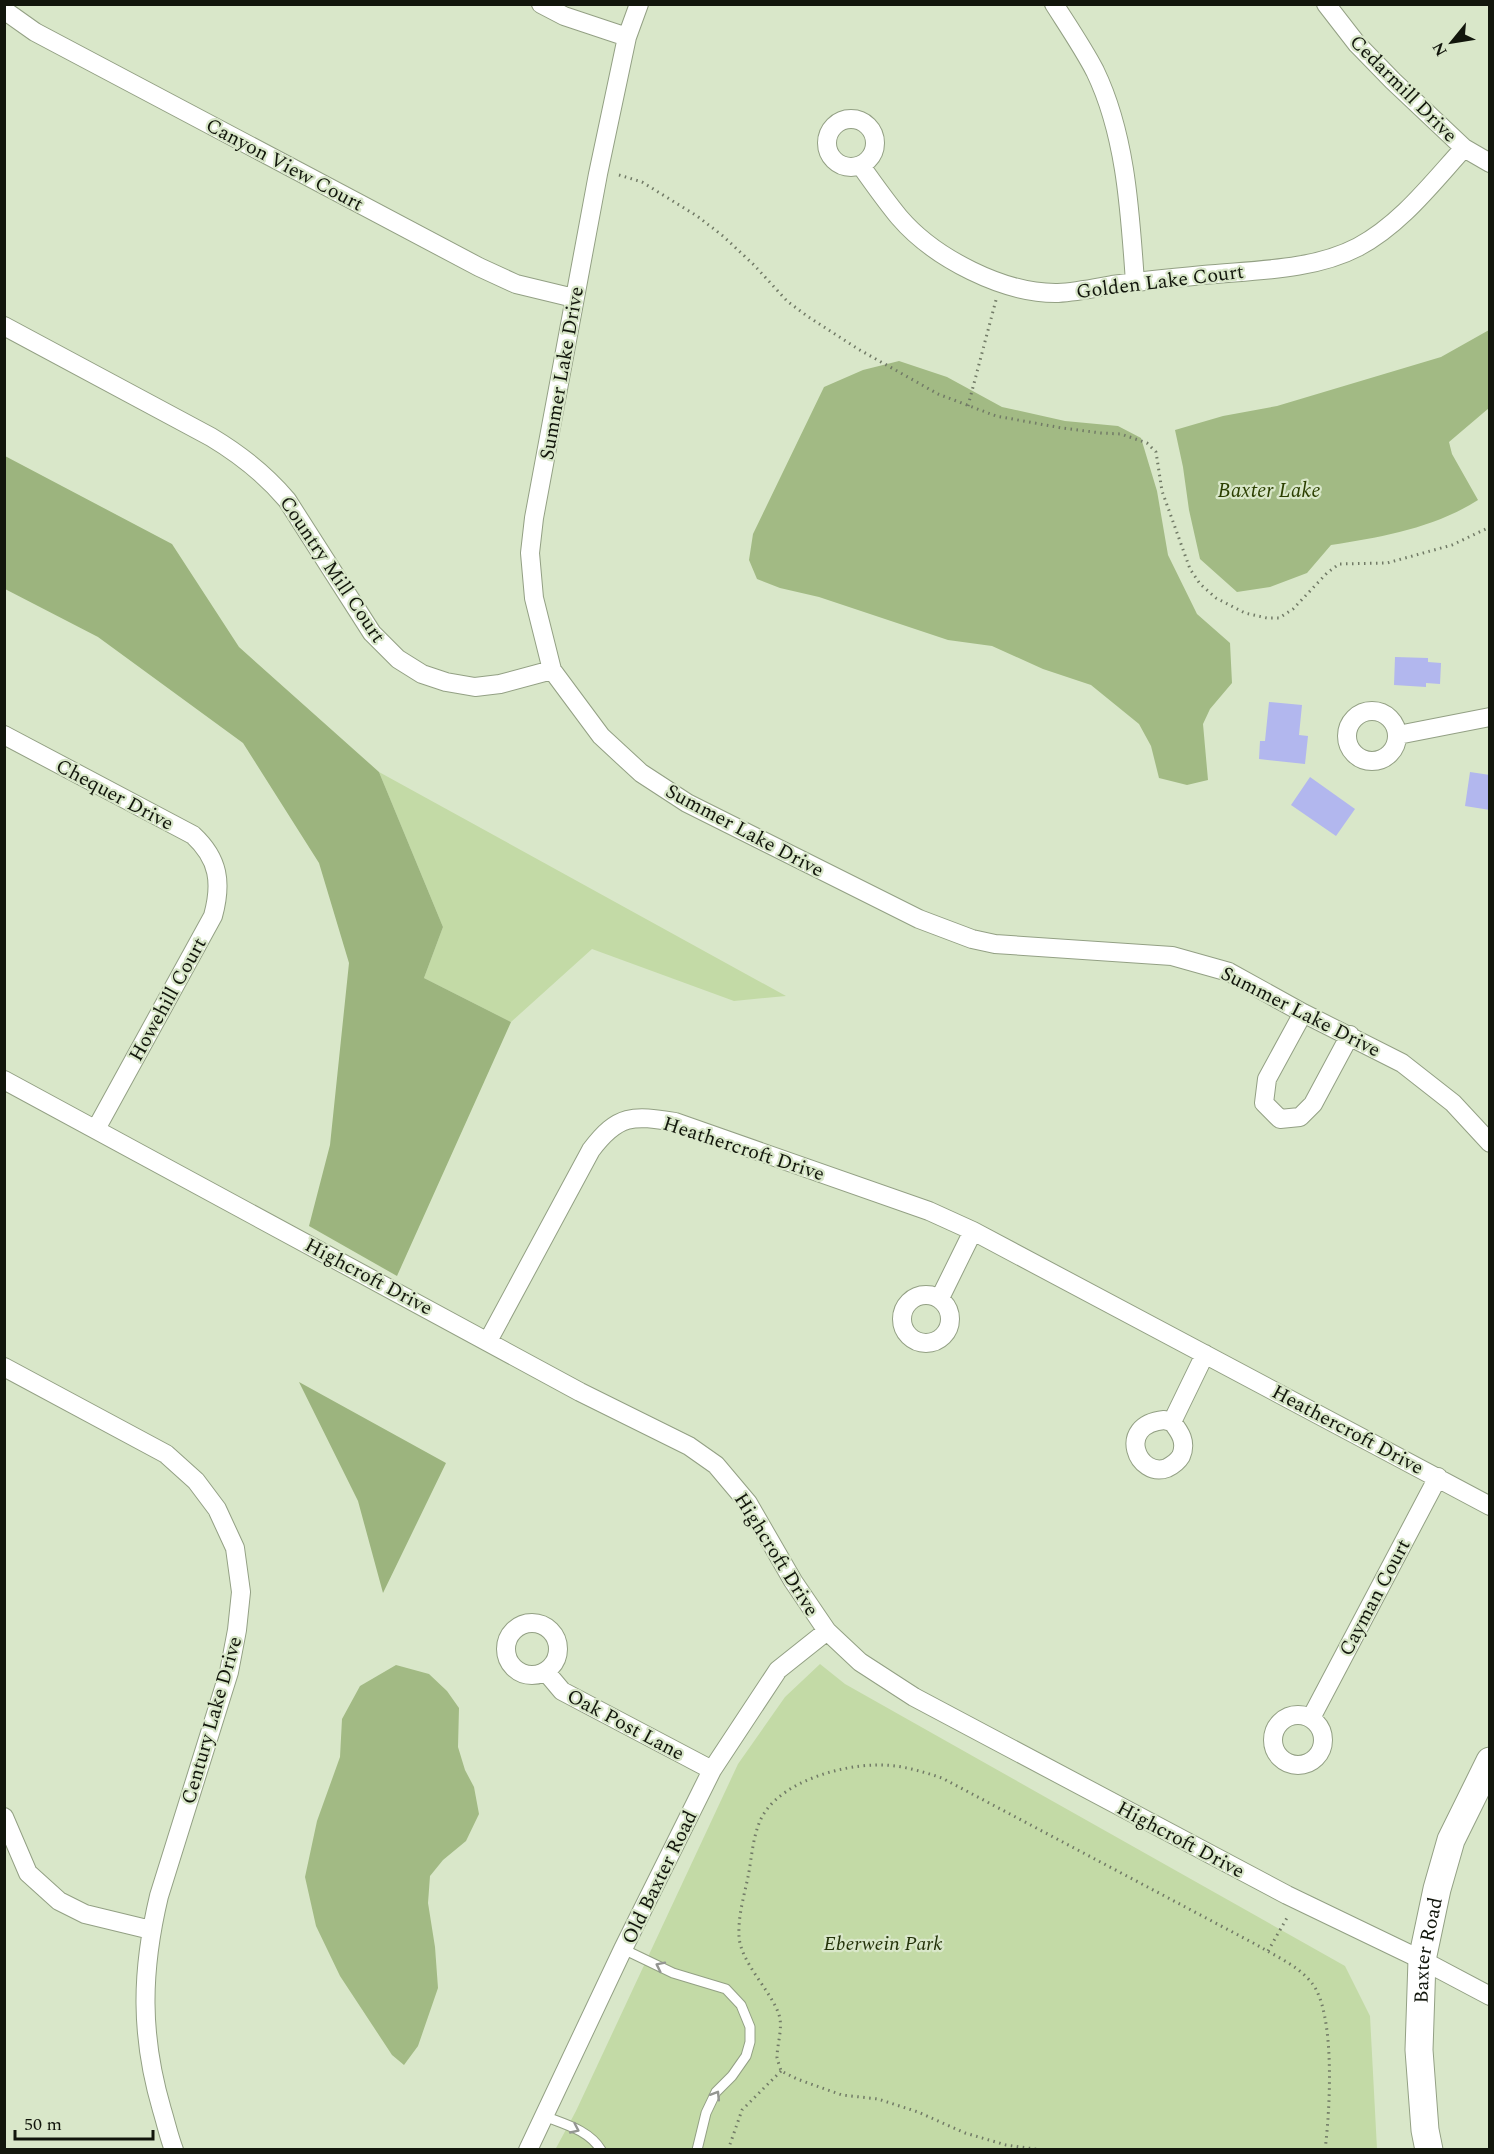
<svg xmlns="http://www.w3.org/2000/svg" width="1494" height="2154" font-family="Spectral,serif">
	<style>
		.green { fill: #c3daa6 }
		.forest { fill: #9cb47e }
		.water { fill: #a2ba84 }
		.building { fill: #b2b7ee }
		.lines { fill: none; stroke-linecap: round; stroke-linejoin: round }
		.lane-casing { stroke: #93a084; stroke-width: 11 }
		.street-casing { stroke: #93a084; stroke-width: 20 }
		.secondary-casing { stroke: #93a084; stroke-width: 29 }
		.path { stroke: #717a66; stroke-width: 3; stroke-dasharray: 1.5 4.5; stroke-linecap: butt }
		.lane { stroke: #fff; stroke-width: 9 }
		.street { stroke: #fff; stroke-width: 18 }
		.secondary { stroke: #fff; stroke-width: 27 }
		.oneway { stroke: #949692 }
		.labels { text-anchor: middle; stroke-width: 4.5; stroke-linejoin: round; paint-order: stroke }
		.street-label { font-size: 20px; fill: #12160c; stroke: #d9e7c9 }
		.park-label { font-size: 20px; font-style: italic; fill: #233209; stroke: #d9e7c9 }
		.water-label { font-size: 21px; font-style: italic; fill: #2b3f00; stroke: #d9e7c9 }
	</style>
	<rect width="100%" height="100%" fill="#d9e7c9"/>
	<!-- green -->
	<path class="green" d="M379,772L786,996L734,1001L592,949L511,1022L424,978L443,927Z
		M820,1664L845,1684L1345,1966L1370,2016L1377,2149L555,2150L576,2111L738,1764L785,1697Z"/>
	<!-- forest -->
	<path class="forest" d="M5,456L172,544L239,647L379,772L443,927L424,978L511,1022L397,1276L309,1226L330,1145L349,963L319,863L243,743L98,637L5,589Z
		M299,1382L446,1463L383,1593L358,1501Z"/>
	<!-- water -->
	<path class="water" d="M1489,330V408L1449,442L1452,454L1478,500C1434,528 1382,537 1331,545L1307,573L1270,587L1237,592L1200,559L1189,510L1183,467L1175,430L1223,416L1277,406L1441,357Z
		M899,361L947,377L1002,407L1065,421L1118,426L1141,438L1157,491L1168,555L1197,614L1230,643L1232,683L1210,709L1203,724L1208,780L1187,785L1159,778L1151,746L1139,724L1091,685L1043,669L992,646L948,640L819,597L780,588L757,579L749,560L753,534L824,387L863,370Z
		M396,1665L429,1674L447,1691L459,1708L458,1747L465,1770L474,1787L479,1814L466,1841L443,1860L430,1876L428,1903L435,1947L438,1988L418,2046L404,2065L392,2055L340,1976L316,1926L305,1877L317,1821L340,1757L342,1719L360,1686Z"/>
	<!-- building -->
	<path class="building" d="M1395,657L1428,658V662L1441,663L1440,684L1426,683V687L1394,685Z
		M1269,702L1302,705L1299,735L1308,736L1305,764L1259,759L1260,741H1265Z
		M1470,772L1490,775V810L1465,806Z
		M1310,777L1355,809L1336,836L1291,805Z"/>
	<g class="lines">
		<defs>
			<path id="lane" d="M623,1949L673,1973L726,1989L741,2005L750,2027V2042L746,2056L732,2076L716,2092L706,2113L697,2150
				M544,2116C564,2124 589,2130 601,2150"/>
			<path id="street" d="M541,4L564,16L627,37
				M639,4L627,37L598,174L534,518L530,553L534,598L552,670L601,736L641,773L687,803L919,919L972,939L995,944L1172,956L1229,972L1303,1013L1402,1063L1453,1103L1490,1143
				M1054,4C1068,26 1083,48 1095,71C1126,135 1130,212 1135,282
				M1326,4L1357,44L1393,81L1464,148L1490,163
				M4,10L35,32L479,267L516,284L574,298
				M827 143a24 24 0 1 1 48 0a24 24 0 1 1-48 0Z
				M861,166C873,183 885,200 899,217C934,258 1004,294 1058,293C1076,292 1095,288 1112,285C1142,281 1172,278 1203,275C1253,270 1312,271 1358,247C1401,224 1432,183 1464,148
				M4,326L211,437C241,455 265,474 287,500L372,633L398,659L422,674L446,682L475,687L500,684L552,670
				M1347 736a25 25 0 1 1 50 0a25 25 0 1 1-50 0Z
				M4,735L193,835C219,859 222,883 213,916L96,1129
				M1398,735L1490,717
				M1303,1013L1267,1079L1264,1103L1280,1119L1300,1117L1313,1104L1350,1035
				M4,1080L580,1392L689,1446L716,1465L748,1503L793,1581L827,1631L860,1662L914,1697L1287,1895L1422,1960L1490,1996
				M902 1319a24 24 0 1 1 48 0a24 24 0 1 1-48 0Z
				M940,1298L973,1231
				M488,1341L591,1150C618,1114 633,1115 675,1122L929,1211L973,1231L1490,1506
				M4,1367L166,1454L196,1481L217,1509L235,1548L241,1592L237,1630L229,1672L159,1896C141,1972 140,2035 162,2110C166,2123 169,2137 174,2150
				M1164,1420L1172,1422C1180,1432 1187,1442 1181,1456C1178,1461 1173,1465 1167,1468C1138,1479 1115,1425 1164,1420Z
				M1172,1422L1205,1354
				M506 1649a26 26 0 1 1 52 0a26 26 0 1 1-52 0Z
				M546,1672L562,1691L712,1770
				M1273 1740a25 25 0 1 1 50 0a25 25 0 1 1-50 0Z
				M1311,1718L1438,1477
				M4,1817L28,1873L59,1901L85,1914L151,1930
				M528,2150L623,1949L712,1770L778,1670L827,1631"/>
			<g id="secondary">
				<path id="s1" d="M1429,2150L1425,2130L1419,2050L1422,1960L1437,1889L1451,1840L1490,1761"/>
			</g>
		</defs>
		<!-- lane casing -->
		<use href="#lane" class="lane-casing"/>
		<!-- street casing -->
		<use href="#street" class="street-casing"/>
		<!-- secondary casing -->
		<use href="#secondary" class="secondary-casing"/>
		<!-- path -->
		<path class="path" d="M619,175L642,182L697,216L723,236L754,265L787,301L807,316L858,349L938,394L996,416L1062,428L1101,433L1121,434L1147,443L1156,452L1162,491L1190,569L1200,584L1216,598L1245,613L1267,618H1279L1293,609L1327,573L1339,564L1387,563L1452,545L1490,527
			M968,406L996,300
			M1268,1951L1288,1916
			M728,2150L742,2110L781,2071
			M1042,2150L1006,2145L965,2133L918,2112L878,2099L842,2095L797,2079L781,2071C780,2067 778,2062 777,2058C777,2043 784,2026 778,2012C769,1989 740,1961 739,1936C738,1916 744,1896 748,1877C752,1857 753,1829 765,1812C786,1781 839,1766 875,1765C898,1764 921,1771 942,1778L1257,1945C1275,1956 1297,1965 1311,1982C1336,2011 1330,2111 1325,2150"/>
		<!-- lane -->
		<use href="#lane" class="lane"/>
		<!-- street -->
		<use href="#street" class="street"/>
		<!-- secondary -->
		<use href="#secondary" class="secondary"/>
	</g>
	<!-- one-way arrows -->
	<defs><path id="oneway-chevron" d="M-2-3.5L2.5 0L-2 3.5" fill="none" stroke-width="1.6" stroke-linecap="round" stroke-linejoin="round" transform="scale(1.5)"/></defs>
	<g class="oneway">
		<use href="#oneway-chevron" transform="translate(660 1966) rotate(-154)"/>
		<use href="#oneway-chevron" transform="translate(716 2095) rotate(-58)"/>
		<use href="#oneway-chevron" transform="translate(575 2129) rotate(25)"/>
	</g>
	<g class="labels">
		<!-- street labels -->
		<g class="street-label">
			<text transform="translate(1404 88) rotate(45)" y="7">Cedarmill Drive</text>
			<text transform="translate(285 164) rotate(28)" y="7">Canyon View Court</text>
			<text transform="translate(1160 281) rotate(-7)" y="7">Golden Lake Court</text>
			<text transform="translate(561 373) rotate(-80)" y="7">Summer Lake Drive</text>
			<text transform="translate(333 569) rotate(56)" y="7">Country Mill Court</text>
			<text transform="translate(115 794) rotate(28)" y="7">Chequer Drive</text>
			<text transform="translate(745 830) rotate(28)" y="7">Summer Lake Drive</text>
			<text transform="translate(167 999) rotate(-61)" y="7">Howehill Court</text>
			<text transform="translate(1301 1011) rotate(27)" y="7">Summer Lake Drive</text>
			<text transform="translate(744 1148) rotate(18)" y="7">Heathercroft Drive</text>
			<text transform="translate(369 1276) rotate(28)" y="7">Highcroft Drive</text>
			<text transform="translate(1348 1429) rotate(28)" y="7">Heathercroft Drive</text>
			<text transform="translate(777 1554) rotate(58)" y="7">Highcroft Drive</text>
			<text transform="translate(1374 1597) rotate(-62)" y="7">Cayman Court</text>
			<text transform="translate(211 1720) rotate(-74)" y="7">Century Lake Drive</text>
			<text transform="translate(626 1724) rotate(28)" y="7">Oak Post Lane</text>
			<text transform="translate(1181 1839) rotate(28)" y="7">Highcroft Drive</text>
			<text transform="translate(659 1877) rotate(-64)" y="7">Old Baxter Road</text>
			<text dy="7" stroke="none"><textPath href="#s1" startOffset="201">Baxter Road</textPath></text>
		</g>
		<!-- park labels -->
		<g class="park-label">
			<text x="883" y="1950">Eberwein Park</text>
		</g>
		<!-- water labels -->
		<g class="water-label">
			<text x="1269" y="497">Baxter Lake</text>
		</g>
	</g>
	<!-- border -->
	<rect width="1494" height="2154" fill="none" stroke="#12160c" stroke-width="12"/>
	<!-- north arrow -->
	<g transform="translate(1452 42) rotate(240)" stroke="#d9e7c9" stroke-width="4.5" paint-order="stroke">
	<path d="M0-4.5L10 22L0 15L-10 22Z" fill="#12160c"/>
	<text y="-9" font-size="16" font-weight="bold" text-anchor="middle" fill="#12160c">N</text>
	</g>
	<!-- scale -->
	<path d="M15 2130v9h138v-9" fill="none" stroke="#12160c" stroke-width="3"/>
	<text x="24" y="2130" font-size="18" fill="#12160c" stroke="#d9e7c9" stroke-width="4.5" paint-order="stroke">50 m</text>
</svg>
